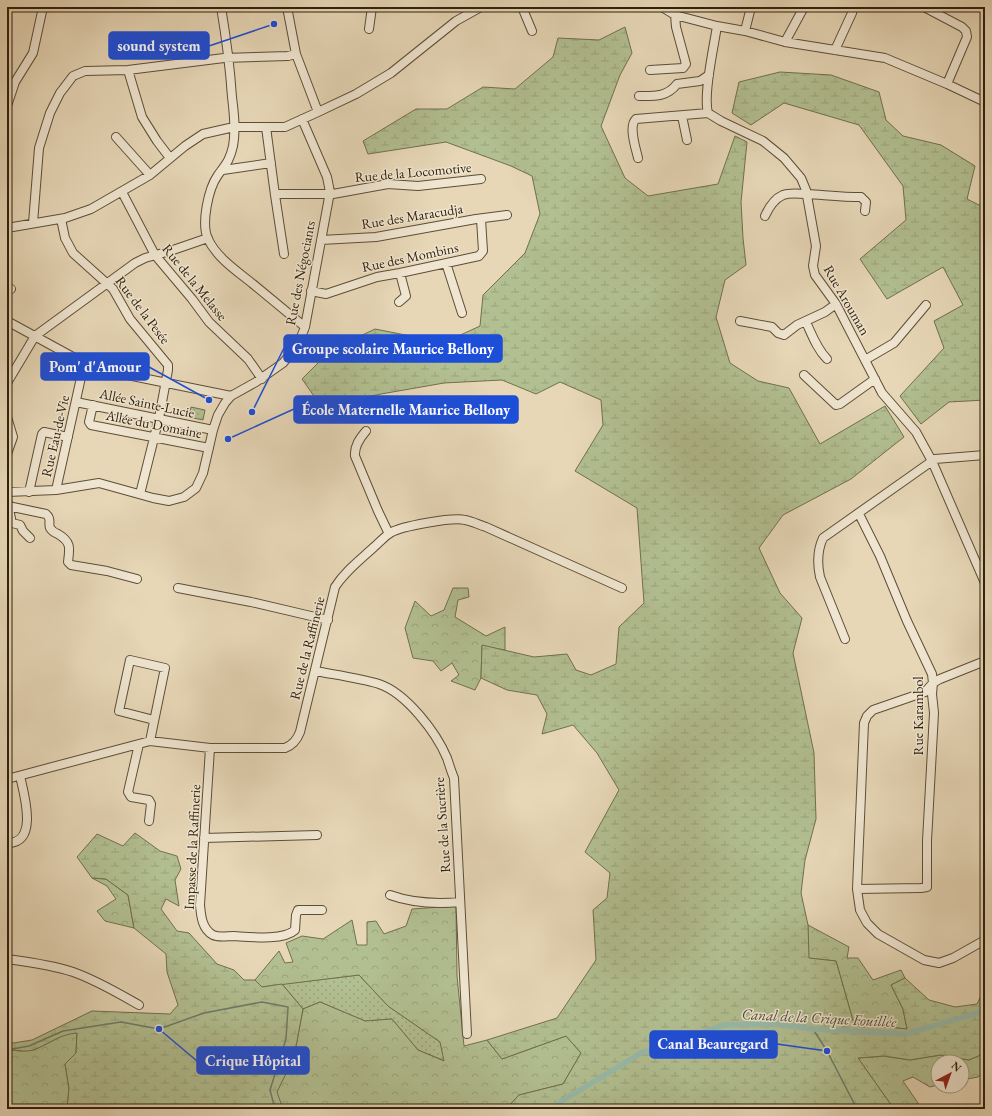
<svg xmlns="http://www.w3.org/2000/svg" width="992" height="1116" font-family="'EB Garamond',serif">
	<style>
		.grass { fill: url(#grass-dots); stroke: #70704e }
		.forest { fill: url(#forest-crowns); stroke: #70704e }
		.wetland { fill: url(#wetland-marsh); stroke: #70704e }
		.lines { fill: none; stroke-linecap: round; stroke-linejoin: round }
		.stream { stroke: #6d7c6b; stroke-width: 1.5 }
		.canal { stroke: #97baaa; stroke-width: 5.5 }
		.minor-casing { stroke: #5d4e37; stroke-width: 10 }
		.minor { stroke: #efe5d0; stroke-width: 8 }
		.labels { text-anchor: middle; stroke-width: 3; stroke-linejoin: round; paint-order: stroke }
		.street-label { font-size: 14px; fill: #2f200c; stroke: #efe5d0 }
		.water-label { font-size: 15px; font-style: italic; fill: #4e4e3b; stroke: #efe5d0 }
		.leader { fill: none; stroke: #1d4ed8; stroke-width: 1.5 }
		.callout-dot { fill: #1d4ed8; stroke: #efe5d0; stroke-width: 1.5 }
		.callout { fill: #1d4ed8; stroke: #1d4ed8; stroke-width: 1.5 }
		.callout-label { font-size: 15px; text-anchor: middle; font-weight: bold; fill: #fff }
	</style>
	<defs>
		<pattern id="grass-dots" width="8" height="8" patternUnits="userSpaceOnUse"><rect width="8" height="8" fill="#b2bf91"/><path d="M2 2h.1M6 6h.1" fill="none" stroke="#99a47c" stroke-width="1.8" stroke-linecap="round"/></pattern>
		<pattern id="forest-crowns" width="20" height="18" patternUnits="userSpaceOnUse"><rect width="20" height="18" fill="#b2bf91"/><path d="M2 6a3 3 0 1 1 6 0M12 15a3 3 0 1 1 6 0" fill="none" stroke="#99a47c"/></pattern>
		<pattern id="wetland-marsh" width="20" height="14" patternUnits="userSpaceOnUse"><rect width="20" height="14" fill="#b2bf91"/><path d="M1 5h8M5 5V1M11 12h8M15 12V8" fill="none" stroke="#99a47c"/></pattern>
	</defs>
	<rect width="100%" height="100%" fill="#e7d7b7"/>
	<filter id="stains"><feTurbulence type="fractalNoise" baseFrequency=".005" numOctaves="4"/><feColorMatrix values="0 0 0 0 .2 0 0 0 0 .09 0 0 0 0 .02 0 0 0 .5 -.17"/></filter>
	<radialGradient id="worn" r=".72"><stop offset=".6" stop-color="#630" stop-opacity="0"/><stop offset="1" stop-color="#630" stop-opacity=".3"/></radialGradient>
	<!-- grass -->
	<path class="grass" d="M191,407L205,410L203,420L189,417Z
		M359,975L388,1006L440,1042L445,1061L418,1050L392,1019L365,1021L320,1002L303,1009L282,984Z"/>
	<!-- forest -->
	<path class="forest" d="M453,588H468L469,597L458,600L455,617L486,636L505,627V650L482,646L481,678L475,690L451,681L459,675L452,663L441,671L433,661L413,658L405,628L415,601L431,616L444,610Z
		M92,878L106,879L128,895L134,928L105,921L97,911L116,899L107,886Z
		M456,906L457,976L464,1046L487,1040L502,1059L566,1036L581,1053L563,1084L519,1095L506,1109H283L276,1093L294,1057L303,1009L320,1002L365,1021L392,1019L418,1050L444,1061L440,1042L388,1006L359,975L262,987L255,980L279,951L285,963L293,962L286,943L302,936L323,939L352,920L357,945H367V922L376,921L384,934L406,926L412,909Z
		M808,925L849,947L847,958H858L873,980L901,970L905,978L891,985L903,1009L907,1029L854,1024L836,961L808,958Z
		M77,1032L76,1053L65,1064L69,1088L67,1109H7V1049L19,1051L34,1050L66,1034Z
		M985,1053V1071L978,1077L962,1080V1062H938V1085L930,1087L913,1077L903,1081L922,1109H894L858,1058L884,1056L910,1060L940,1055L969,1060Z"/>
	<!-- wetland -->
	<path class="wetland" d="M625,27L632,53L620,75L601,126L625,178L648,196L718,184L735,136L747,142L741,202L743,238L746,265L725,280L716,317L730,363L758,381L789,388L820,444L885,406L904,437L851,479L783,515L759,548L780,593L802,618L793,653L814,753L816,819L805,860L801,893L808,925L809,958L836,961L854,1024L907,1029L903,1009L891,985L905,978L929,1000L955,1007L977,1004L985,988V1053L969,1060L940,1055L910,1060L884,1056L858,1058L894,1109H506L519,1095L563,1084L581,1053L566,1036L502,1059L487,1040L557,1018L596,960L593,910L607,898L610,873L585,852L619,790L597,753L573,725L542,734L547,714L537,695L507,690L481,678L482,645L534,657L567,654L576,670L591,675L616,664L619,627L644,603L637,508L575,471L603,425L601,400L560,382L536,394L502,380L444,383L381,394L321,406L302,379L331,350L375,329L426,339L454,338L480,326L483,295L525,253L540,214L532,176L511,166L446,142L368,154L363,141L416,109H447L483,87L515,89L553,57L558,38L599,40Z
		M780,72L831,75L879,92L886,120L903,136L941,145L975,166L967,199L985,208V400L949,402L921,424L900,396L944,348L934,321L963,305L943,267L887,299L860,259L906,220L903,186L859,125L784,103L751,125L732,113L739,82Z
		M135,833L160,851L177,856L181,869L175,880L179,906L166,899L161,909L177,931L189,933L217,964L234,970L244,980H255L262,987L282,984L303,1009L294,1057L277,1092L283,1109H67L69,1088L65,1064L76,1053L77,1033C61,1034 50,1043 36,1049C27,1053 16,1050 7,1049V1044L32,1040L92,1011L170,1014L178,1005L167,972L166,954L134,928L128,895L106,879L92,878L77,857L97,834L123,846Z"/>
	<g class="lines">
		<!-- stream -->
		<path class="stream" d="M813,1029L827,1051L857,1109
			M7,1050L29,1046L63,1031L121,1022L159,1029L204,1013L262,1002L288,1007L286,1039L270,1090L275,1109"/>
		<!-- canal -->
		<path class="canal" d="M549,1109L641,1053L724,1025L777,1024L813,1029L905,1034L985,1011"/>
		<defs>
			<path id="minor" d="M221,7C226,37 230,67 232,97C234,113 236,130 233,146C230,160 226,164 218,175C208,189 201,224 208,239C217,258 237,271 253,284C270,298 287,312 305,327
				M287,7L296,54L318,112
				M522,7L532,31
				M662,7L675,15L717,26L745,31L785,42L885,58L947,84L985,102
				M924,7L962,27L966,31L967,37L947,84
				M717,26C714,46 703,95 708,113L721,121L763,141L784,158L801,178L806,190L816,246L813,266L815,275L836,304L882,393L916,432L932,461L985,583
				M369,29L372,7
				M745,31L751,7
				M785,42L804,7
				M835,50L852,13
				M128,70L142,117L157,141L170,158
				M650,70L683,68L686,64L676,27L675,15
				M639,96C655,96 667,97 677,84L700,81L709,75
				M7,106L15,82L33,53L43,7
				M682,116L687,140
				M266,127L275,195L284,254
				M116,137L150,175
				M638,158C636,149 628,126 636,119L708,113
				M223,170L271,163
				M122,192L155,255L192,299L209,322L248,359L262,379
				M275,194H333L388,184L418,186L481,179
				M765,216C769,207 774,199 783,195C791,192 799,194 808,194C825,195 843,197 861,197L866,202L865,211
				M61,219L65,238L73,253L113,289L130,319L168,365V370L159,418L140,494
				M33,223L39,148L50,113L60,93L73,76L85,71L128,70L224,58L288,56L296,54
				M7,228L65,218L91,209L150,175L185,146L203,134L234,127H285L318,112L356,94L391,73L456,21L481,7
				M321,240L376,237L476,219L507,215
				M446,263L462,313
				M7,288L11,289
				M311,291L326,294L377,277L400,273L479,256L483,251L481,219
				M399,302L406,296L400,273
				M7,321L93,368L231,396
				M740,321L772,327L778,333L784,335L797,325L825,312L836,304
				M806,322C812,335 817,349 827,359
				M865,360L894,343L926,305
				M804,375L836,405L840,404L875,379
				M7,383L35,336L135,263L145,258L170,251L208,238
				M76,402L213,430
				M93,405L89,422L91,425L209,448
				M7,417L13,437L7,454
				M366,431C360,438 354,446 355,456L378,511L389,534
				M56,490L84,364
				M7,492L56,490L99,483L153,498L169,501L184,497L196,488L203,473L213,430L218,415L225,403L231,396L256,382L283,363L298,345L305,327L330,192L327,177L302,119
				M29,492L42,434L44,432L68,437
				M7,500L12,523L20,525L23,531L30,538
				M8,506L46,514C52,519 48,522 50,528C52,531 55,533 58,534C71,542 70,547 68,562L71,565L107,571L137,579
				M178,588L251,602L328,620
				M845,639L820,577C817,563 817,551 823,538L935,459L985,455
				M985,661L940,679L933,683L925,692L873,710L867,716L864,723L857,889L860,910L867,923L878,934L924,960L939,963L953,958L985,940
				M315,671C336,675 359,678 379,684C406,693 436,732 447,758C449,764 451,771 454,778L467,1034
				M150,741L165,668L130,660L119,711L154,720
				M139,744L128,792L131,797L149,800L151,804L149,821
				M210,748L200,905C201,916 202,929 213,935C219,938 227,936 234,936C250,937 283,941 295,930L296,915L298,910H322
				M7,779L150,741L210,748H285C293,745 297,740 300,732L335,587C345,571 360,560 374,547C379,543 384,537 390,533C401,526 453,517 465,520C472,521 479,525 486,527L622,588
				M204,838L317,835
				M7,843C39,844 24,794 20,776
				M857,889L921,888L927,887V841L934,713L932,694L933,683L932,674L907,621L880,556L859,514
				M390,895C412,903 437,904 460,902
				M7,959C29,962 52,965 73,972C96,980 118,993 139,1005"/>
		</defs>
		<!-- minor casing -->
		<use href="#minor" class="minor-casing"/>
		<!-- minor -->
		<use href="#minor" class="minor"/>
	</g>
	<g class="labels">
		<!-- street labels -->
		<g class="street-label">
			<text transform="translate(413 172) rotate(-5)" y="5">Rue de la Locomotive</text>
			<text transform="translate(412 216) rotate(-9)" y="5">Rue des Maracudja</text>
			<text transform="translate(410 257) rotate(-12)" y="5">Rue des Mombins</text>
			<text transform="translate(300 273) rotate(-79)" y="5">Rue des Négociants</text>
			<text transform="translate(195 282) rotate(51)" y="5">Rue de la Melasse</text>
			<text transform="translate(847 300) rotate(60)" y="5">Rue Arouman</text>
			<text transform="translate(143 310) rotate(53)" y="5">Rue de la Pesée</text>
			<text transform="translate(147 403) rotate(12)" y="5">Allée Sainte-Lucie</text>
			<text transform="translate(154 424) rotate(11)" y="5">Allée du Domaine</text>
			<text transform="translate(55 436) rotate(-77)" y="5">Rue Eau-de-Vie</text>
			<text transform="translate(307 648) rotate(-76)" y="5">Rue de la Raffinerie</text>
			<text transform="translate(918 716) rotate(-90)" y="5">Rue Karambol</text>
			<text transform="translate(442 825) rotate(-94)" y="5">Rue de la Sucrière</text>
			<text transform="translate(192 847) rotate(-87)" y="5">Impasse de la Raffinerie</text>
		</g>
		<!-- water labels -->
		<g class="water-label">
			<text transform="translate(819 1018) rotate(3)" y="5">Canal de la Crique Fouillée</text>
		</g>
	</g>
	<!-- callouts -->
	<path class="leader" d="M274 24L209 46M252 412L284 348M209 400L149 367M228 439L294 409M827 1051L777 1044M159 1029L197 1061"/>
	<g class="callout-dot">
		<circle cx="274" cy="24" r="4"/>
		<circle cx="252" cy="412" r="4"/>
		<circle cx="209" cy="400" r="4"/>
		<circle cx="228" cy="439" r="4"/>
		<circle cx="827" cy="1051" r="4"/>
		<circle cx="159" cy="1029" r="4"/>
	</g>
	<g class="callout">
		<rect x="109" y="32" width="100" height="27" rx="4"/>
		<rect x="284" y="335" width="218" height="27" rx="4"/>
		<rect x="41" y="353" width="108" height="27" rx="4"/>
		<rect x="294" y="396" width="224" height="27" rx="4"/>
		<rect x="650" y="1031" width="127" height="27" rx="4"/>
		<rect x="197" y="1047" width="112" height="27" rx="4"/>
	</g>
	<g class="callout-label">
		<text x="159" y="51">sound system</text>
		<text x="393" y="354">Groupe scolaire Maurice Bellony</text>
		<text x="95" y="372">Pom' d'Amour</text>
		<text x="406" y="415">École Maternelle Maurice Bellony</text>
		<text x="713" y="1049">Canal Beauregard</text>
		<text x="253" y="1066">Crique Hôpital</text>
	</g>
	<!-- margin -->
	<rect width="992" height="1116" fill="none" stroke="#e7d7b7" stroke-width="24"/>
	<rect x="8" y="8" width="976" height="1100" fill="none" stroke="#2f200c" stroke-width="2"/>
	<rect x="12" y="12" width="968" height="1092" fill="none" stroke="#2f200c"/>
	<!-- north arrow -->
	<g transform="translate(950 1074) rotate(41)"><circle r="19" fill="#efe5d0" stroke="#a29682"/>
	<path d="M0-3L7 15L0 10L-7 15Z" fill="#8f2418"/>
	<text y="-6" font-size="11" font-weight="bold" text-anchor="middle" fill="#2f200c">N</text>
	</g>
	<rect width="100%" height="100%" filter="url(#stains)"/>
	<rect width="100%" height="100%" fill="url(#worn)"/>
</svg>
